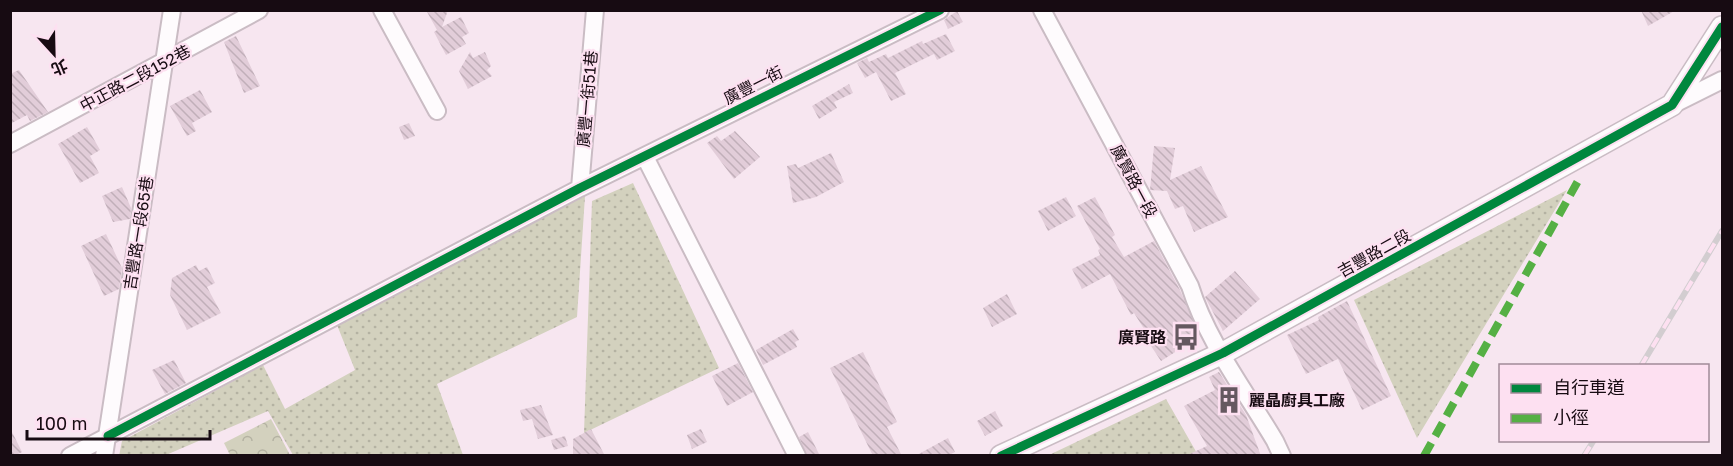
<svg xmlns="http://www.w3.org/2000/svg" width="1733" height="466" font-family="'Golos Text','Noto Sans TC',sans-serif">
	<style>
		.grass { fill: url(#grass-dots) }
		.forest { fill: url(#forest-crowns) }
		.building { fill: url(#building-back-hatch) }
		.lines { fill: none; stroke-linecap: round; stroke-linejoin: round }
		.minor-casing { stroke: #cabcc4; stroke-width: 20 }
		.major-casing { stroke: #cabcc4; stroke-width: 24 }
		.minor { stroke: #fefbfd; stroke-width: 16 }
		.major { stroke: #fefbfd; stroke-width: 21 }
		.rail-casing { stroke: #d2cdd0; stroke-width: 6 }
		.rail { stroke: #fde0f1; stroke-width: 4; stroke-dasharray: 11; stroke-linecap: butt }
		.quiet { stroke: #55b044; stroke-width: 8; stroke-dasharray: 15 8; stroke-linecap: butt }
		.cycleway-casing { stroke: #fde0f1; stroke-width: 13 }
		.cycleway { stroke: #00873e; stroke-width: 9 }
		.labels { text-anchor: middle; stroke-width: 4.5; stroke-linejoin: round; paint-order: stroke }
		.street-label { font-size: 16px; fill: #170b12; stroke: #fde0f1 }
		.poi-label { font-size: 16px; font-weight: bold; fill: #170b12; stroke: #fde0f1; text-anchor: end }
	</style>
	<defs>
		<pattern id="grass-dots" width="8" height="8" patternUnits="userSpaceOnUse" patternTransform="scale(1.5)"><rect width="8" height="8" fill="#d3d1be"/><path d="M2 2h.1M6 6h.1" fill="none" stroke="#b4b2a2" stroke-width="1.8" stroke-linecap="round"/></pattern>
		<pattern id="forest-crowns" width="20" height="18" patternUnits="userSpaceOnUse" patternTransform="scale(1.5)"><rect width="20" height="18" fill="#d3d1be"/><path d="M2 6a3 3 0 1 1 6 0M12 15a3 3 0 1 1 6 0" fill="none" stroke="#b4b2a2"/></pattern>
		<pattern id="building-back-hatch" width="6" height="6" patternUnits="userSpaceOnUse" patternTransform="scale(1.5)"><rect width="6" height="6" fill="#e2cdd9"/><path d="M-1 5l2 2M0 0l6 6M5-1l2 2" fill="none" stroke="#c1afb9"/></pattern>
	</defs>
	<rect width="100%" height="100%" fill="#f7e6f0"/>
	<!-- grass -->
	<path class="grass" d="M633,183L719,368L584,433L592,201Z
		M1567,190L1417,438L1354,300Z
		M585,196L577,317L437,384L463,455H293L268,411L166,455L119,456L122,441L263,365L285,409L355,370L337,325Z
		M1166,399L1198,455L1047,456Z"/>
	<!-- forest -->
	<path class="forest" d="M271,419L290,455H230L224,443Z"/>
	<!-- building -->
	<path class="building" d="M426,10H448L442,27L461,17L469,33L462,37L466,44L446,55L434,32L437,30Z
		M1641,10H1676L1648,26Z
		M957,11L963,22L948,29L944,20Z
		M946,34L955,51L937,60L934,54L895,73L906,94L891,101L876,72L865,78L857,63L867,58L869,62L886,54L888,58L922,41L923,44Z
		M236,36L260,86L244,93L224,42Z
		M470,52L473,58L485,52L491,66L487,70L492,76L468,89L459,71Z
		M19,70L48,112L30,121L27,115L10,124V74Z
		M849,84L853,93L834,102L837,108L819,119L812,106Z
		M200,90L212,112L192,123L196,131L187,136L170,106Z
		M409,123L415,136L404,140L399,127Z
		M87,127L100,150L90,156L99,173L80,183L58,144Z
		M735,131L760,157L734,179L707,143L717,136L721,141Z
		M1154,146L1175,148L1170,180L1201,166L1228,217L1194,232L1183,206L1175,209L1167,191L1150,190Z
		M831,153L844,182L816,197L793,203L787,166L796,164L798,168Z
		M122,187L131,208L130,219L113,222L102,196Z
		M1066,197L1076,216L1048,231L1038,211Z
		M1095,197L1115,235L1112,237L1124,257L1154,241L1180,290L1199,334L1178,345L1180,349L1161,361L1143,334L1146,332L1134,313L1131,315L1110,274L1082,289L1072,269L1100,255L1098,250L1100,249L1077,206Z
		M106,234L122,268L119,289L104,296L81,246Z
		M196,265L199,271L207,267L215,283L207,287L221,313L187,330L170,295L172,278Z
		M1235,271L1260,299L1223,331L1205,297Z
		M1007,294L1017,314L992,327L983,308Z
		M1347,301L1391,396L1362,410L1338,359L1306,374L1287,335L1319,320L1318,317Z
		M793,329L799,340L795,342L797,347L763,365L756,350Z
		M863,352L897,422L887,427L902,456H873L830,368Z
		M174,360L186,383L165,394L152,370Z
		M738,363L753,392L727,406L712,376Z
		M1219,372L1246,415L1261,456H1185L1207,446L1184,406L1215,390L1209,377Z
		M541,405L553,435L538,439L532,419L523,421L520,410Z
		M995,411L1003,426L985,436L977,421Z
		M10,428L22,452L14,456H10Z
		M591,429L605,456H573V439Z
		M701,429L707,442L692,449L687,435Z
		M808,432L820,456H807L799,437Z
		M565,436L568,446L554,450L551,440Z
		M948,438L955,452L947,456H915Z"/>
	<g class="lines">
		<defs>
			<path id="minor" d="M382,10L437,111
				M1042,10L1190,286C1207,341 1246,392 1275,441L1282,456
				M1672,105L1722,80
				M10,144L259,10
				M645,157L797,456
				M580,188L595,10
				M70,456L580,188L940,10
				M104,456L172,10"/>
			<path id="major" d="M1001,456L1223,353L1672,105L1722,27"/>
		</defs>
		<!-- minor casing -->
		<use href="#minor" class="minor-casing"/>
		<!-- major casing -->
		<use href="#major" class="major-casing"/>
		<!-- minor -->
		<use href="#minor" class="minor"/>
		<!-- major -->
		<use href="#major" class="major"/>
		<defs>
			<path id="rail" d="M1641,366L1722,231
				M1584,456L1594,440"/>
		</defs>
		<!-- rail casing -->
		<use href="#rail" class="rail-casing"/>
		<!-- rail -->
		<use href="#rail" class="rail"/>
		<!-- quiet -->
		<path class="quiet" d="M1424,456L1578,181"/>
		<defs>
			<path id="cycleway" d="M108,436L580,188L940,10
				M1001,456L1223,353L1672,105L1722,27"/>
		</defs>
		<!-- cycleway casing -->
		<use href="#cycleway" class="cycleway-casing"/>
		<!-- cycleway -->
		<use href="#cycleway" class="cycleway"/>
	</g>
	<!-- icons -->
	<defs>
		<symbol id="bus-bare" viewBox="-9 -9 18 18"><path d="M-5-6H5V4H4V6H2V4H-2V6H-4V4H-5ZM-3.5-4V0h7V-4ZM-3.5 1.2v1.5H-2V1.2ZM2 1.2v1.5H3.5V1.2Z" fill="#655860" stroke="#fde0f1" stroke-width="2.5" paint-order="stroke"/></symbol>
		<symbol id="building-bare" viewBox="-9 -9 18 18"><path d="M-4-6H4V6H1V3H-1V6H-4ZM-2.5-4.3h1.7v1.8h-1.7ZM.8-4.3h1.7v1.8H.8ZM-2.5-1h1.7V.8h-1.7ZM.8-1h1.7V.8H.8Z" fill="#655860" stroke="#fde0f1" stroke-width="2.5" paint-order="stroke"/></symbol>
	</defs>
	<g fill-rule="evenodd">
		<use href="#bus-bare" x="1167" y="318" width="38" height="38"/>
		<use href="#building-bare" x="1210" y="381" width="38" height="38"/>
	</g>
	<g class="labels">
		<!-- street labels -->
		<g class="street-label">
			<text transform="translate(135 78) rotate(-28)" y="6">中正路二段152巷</text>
			<text transform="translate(753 85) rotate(-27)" y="6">廣豐一街</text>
			<text transform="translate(587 99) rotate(-85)" y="6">廣豐一街51巷</text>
			<text transform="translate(1134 181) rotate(62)" y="6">廣賢路一段</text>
			<text transform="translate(138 233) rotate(-81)" y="6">吉豐路一段65巷</text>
			<text transform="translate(1374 253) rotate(-29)" y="6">吉豐路二段</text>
		</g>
		<!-- poi labels -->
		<g class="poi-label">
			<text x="1166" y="343">廣賢路</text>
			<text x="1249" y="406" text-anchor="start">麗晶廚具工廠</text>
		</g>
	</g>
	<!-- border -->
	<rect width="1733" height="466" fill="none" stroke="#170b12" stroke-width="24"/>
	<!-- legend -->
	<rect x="1499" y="364" width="210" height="78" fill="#fde0f1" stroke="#a18b98" stroke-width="1.5"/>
	<rect x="1511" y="384" width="30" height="9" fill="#00873e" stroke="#a18b98" stroke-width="1.5"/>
	<text x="1553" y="394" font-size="18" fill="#170b12">自行車道</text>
	<rect x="1511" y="414" width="30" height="9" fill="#55b044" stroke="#a18b98" stroke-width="1.5"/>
	<text x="1553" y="424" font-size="18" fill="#170b12">小徑</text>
	<!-- north arrow -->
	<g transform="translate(54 54) rotate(158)" stroke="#fde0f1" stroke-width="4.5" paint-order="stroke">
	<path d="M0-4.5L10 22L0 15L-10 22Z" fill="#170b12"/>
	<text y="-9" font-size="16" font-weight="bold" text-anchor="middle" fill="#170b12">北</text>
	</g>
	<!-- scale -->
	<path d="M27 430v9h183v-9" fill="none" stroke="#170b12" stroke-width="3"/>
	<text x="36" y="430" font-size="18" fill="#170b12" stroke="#fde0f1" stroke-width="4.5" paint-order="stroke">100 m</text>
</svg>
